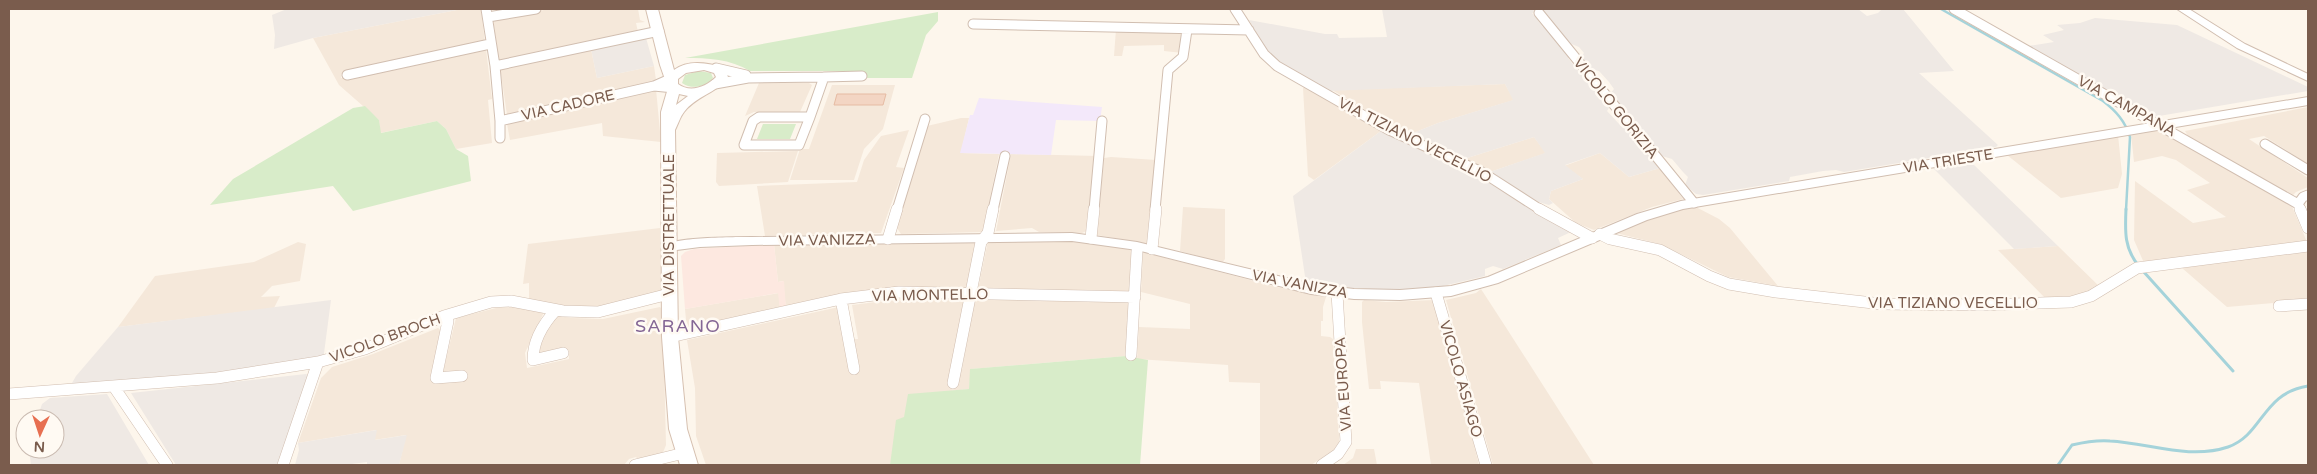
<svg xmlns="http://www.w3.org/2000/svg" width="2317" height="474" font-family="'Varela Round',sans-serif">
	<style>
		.residential { fill: #f5e8da }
		.commercial { fill: #fde8e0 }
		.industrial { fill: #efe9e4 }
		.education { fill: #f3e8fa }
		.green { fill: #d8ecc9 }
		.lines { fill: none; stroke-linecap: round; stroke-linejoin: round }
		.stream-far1 { stroke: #a5d3da; stroke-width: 2.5 }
		.stream { stroke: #a5d3da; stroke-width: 3 }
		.building { fill: #f3d5c3; stroke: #e6bba3 }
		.minor-far1-casing { stroke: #d1beb0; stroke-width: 11 }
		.minor-casing { stroke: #d1beb0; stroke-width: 12 }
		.tertiary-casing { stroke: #d1beb0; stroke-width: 2 }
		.secondary-casing { stroke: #d6c0b0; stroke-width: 2 }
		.minor-far1 { stroke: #fff; stroke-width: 9 }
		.minor { stroke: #fff; stroke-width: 11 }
		.tertiary { fill: #fff; fill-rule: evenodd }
		.secondary { fill: #fff; fill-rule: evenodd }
		.labels { text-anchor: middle; stroke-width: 5; stroke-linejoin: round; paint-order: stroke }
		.street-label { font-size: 15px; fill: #7a5c4d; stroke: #fffaf3 }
		.quarter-label { font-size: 18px; letter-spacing: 1px; fill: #846695; stroke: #fffaf3 }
	</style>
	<rect width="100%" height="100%" fill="#fdf6ec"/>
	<!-- residential -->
	<path class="residential" d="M462,9H481L485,43L341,74V78L486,49L492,99L488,100L492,143L456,149L446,129L437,121L380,133L379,120L339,85L313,38Z
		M550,9H638L640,20L645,22L636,23L638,32L499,63L493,19Z
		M1116,29L1183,31V53L1164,51V45L1124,46L1122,56H1114Z
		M591,49L597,78L654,66L656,80L660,81L507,115L500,67Z
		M759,83H809L812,85L800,112H754L745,116Z
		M1505,84L1514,100L1438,123L1408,135L1332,90Z
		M832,85H895L883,129L864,149L854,180H790L800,149H809Z
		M1307,85L1381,131L1314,180L1308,176L1303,88Z
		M656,89L661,142L603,136L602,123L510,140L507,124L509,122Z
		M2308,107V164L2264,136L2249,139L2308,178V187L2296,192L2291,197L2188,136L2185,131Z
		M961,118H969L961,153L999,154L983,232L901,234L897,228L927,126Z
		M2160,129L2291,204L2307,242L2144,263L2134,240L2135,181L2193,223L2226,217L2187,190L2210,183L2176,160L2162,156L2134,162L2131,134Z
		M909,130L896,167L904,168L881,233L765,236L757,186L857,182L864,160L881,136Z
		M2118,135L2122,174L2118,188L2061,198L2007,155Z
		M1534,137L1546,153L1490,172L1464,159Z
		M798,151L788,182L719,186L716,182L717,153Z
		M1600,153L1629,177L1660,168L1683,199L1652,207L1594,230L1576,223L1549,199L1551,191L1583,179L1564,166Z
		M1011,154L1098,156L1089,230L1082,233L1039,232L1032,228L996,231Z
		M1111,157L1156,160L1149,244L1097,235L1104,158Z
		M1694,206L1719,219L1730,228L1778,286L1728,277L1660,244L1612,232L1681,208H1693Z
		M1183,207L1225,209V259L1222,263L1180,251Z
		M660,228L662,297L605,312L529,303V283L523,284L528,244Z
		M1050,240L1082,242L1132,250L1130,292L978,289L988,241Z
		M977,241L967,289L786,309L783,281L778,282L774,244Z
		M298,242L306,244L300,281L272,286L261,297L280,296L274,308L118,327L155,276L254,262Z
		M2058,246L2103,290L2050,303L1998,250Z
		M2304,250L2308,252V300L2227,307L2182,268Z
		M1143,252L1277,287L1326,297L1323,307V321H1321V336L1330,337L1333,339L1339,435V442L1334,450L1311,465H1260V383L1229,382L1228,365L1137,359L1139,327L1190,329V304L1141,292Z
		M1481,289L1507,329L1594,465H1493L1446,300L1476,293Z
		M779,293L780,310L687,330L685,309Z
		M965,296L951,369H962L975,297L1127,300L1129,304L1126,356L971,369L969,389L951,391L904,417L890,465H706L696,436L695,388L687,340L839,307L846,340L858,339L852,305L916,297Z
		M1364,300L1386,302L1434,300L1448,344L1479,465H1431L1419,383L1380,381L1381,389H1369L1362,322V302Z
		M513,307L544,312L525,353L527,368L569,359V350L539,356V346L553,315L571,318L603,319L660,307L663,311V322L666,445L662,455L640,461L636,457L629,459L624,465H399L406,435L374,440L376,430L298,443L321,378L332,367L373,354L438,328L442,331L434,365L433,383L467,378L468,373L442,376L456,318L496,308Z
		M1356,449H1374L1377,465H1343L1353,458Z"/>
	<!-- commercial -->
	<path class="commercial" d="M774,244L778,282L784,281L786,309L780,310L778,293L685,309L681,256L685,252L694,249Z"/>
	<!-- industrial -->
	<path class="industrial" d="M287,9H462L313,38L274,49L275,35L272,15Z
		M1382,9H1533L1535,12L1532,13L1543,27L1547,26L1572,57L1568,58L1587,82H1590L1610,106L1607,111L1621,126L1625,125L1660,168L1629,177L1600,153L1565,165L1583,179L1551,191L1549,199L1553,203L1549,205L1528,199L1490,172L1545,153L1534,137L1464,159L1408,135L1438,123L1513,100L1505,84L1329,91L1288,70L1270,55L1249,20L1325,34H1337L1339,38L1387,37Z
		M1542,9H1858L1867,16L1878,13L1882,9H1903L1954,71L1919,73L1998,145L1996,147L1844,172L1836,170L1823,171L1790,177L1789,181L1703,195L1696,194L1685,185L1688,177L1683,172L1672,159L1662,156L1610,94L1614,89L1609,82L1599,71L1591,69L1581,57L1584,53L1579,47L1569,43Z
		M2095,18L2177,25L2308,87V91L2153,117L2028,46L2054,42L2043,35L2064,30L2057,25L2080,23Z
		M646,38L654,66L597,78L591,49Z
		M1381,131L1469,170L1519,202L1571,232L1558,238L1561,245L1503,269L1493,266L1485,269V276L1443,286L1395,290L1348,288L1306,283L1293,196Z
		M1953,165H1974L2058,246L2014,249L1933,168Z
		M331,300L323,361L247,372L74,386L72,383L76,376L118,327Z
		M306,374L309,376L277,465H176L131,393Z
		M107,394L149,465H31L29,449H55V419H37L42,404L50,398Z
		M377,430L375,440L407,435L399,465H367V462L344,465H295L299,450L298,443Z"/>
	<!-- education -->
	<path class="education" d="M979,98L1102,107L1100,121L1056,120L1051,155L960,153L970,115H973Z"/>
	<!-- green -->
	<path class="green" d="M938,12V21L926,35L912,78H842L841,71H750C730,59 708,58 685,58Z
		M699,71L711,73L713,78C706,87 692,90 682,83L685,75Z
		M365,106L379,120L381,133L437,121L446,129L456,149L468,156L471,181L353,211L333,186L210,205L233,179L353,108Z
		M763,124H796L790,139H757Z
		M1126,356L1148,360L1140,465H890L896,420L904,417L908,394L969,389L970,369Z"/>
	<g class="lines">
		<!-- stream-far1 -->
		<path class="stream-far1" d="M1941,9L2103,101C2116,111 2125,121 2130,137L2126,210"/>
		<!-- stream -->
		<path class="stream" d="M2126,209C2125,231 2124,249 2139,266
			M2143,271L2233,371
			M2058,465L2072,445C2085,442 2097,440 2110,441C2149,443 2189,460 2228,447C2263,435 2262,393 2308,386"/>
	</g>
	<!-- building -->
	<path class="building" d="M837,94H886L883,105H834Z"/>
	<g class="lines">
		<defs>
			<path id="minor-far1" d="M486,9L495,66L500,121
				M1235,9L1264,54L1277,66L1389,130L1482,172L1541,210
				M1954,9L2298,204
				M1539,13L1694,203
				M488,17L536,9
				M973,24L1249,30
				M495,66L659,31
				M716,68L746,75
				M347,75L490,44
				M824,77L862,76
				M672,78L654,86L674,88
				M715,84L748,78L824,77L810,117
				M759,117H810L799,145H744L753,121Z
				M500,138V121L654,86
				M2265,144L2308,170
				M2298,204L2301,210
				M2298,204L2303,197L2308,195
				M897,210L925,119
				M993,210L1005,156
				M1094,210L1102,121
				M1155,210L1168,70L1183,57L1187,30"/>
			<path id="minor" d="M1539,209L1592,238
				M2300,209L2308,228
				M1600,234L1610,239L1660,250L1709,276L1729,284L1776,292L1882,304L1985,305L2071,302L2091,296L2137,268L2308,246
				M1091,238L1094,209
				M888,239L897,209
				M1152,249L1156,209
				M1436,293L1486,465
				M841,299L854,369
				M2279,306L2308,304
				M556,310C543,324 533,340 533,360L563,353
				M444,316L448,321L436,378L462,376
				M670,337L841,299L899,292L1135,297
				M1131,355L1137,251
				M953,383L981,242L988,233L993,209
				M114,387L167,465
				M9,394L217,378L318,362L365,349L444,316L491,302L511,301L563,311L598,312L669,294
				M283,465L318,362
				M635,465L684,453
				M1322,465L1338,454L1346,442L1337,293"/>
			<path id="tertiary" d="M2177,9H2189L2245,44L2308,74V81L2237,48Z
				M2308,97V105L1683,209L1647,220L1498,283L1451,296L1400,300L1354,299L1311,294L1137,250L1072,241L752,245L700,247L669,251L662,247C669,237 737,237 752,237L1072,233L1137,242L1311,284L1354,289L1400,290L1451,286L1488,277L1637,214L1681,201Z"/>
			<path id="secondary" d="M646,9H658L674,70C689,59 709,63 724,68L728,77C717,93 696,96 684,112C680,117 678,124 675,130L678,337L687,429L698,465H680L669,429L662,337L661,112L668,88L660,65ZM704,70L714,73L716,77C706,87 690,93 678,84V79L686,73ZM679,94L688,96L676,105Z"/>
		</defs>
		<!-- minor-far1 casing -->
		<use href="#minor-far1" class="minor-far1-casing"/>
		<!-- minor casing -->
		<use href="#minor" class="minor-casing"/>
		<!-- tertiary casing -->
		<use href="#tertiary" class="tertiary-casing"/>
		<!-- secondary casing -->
		<use href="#secondary" class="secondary-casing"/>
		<!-- minor-far1 -->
		<use href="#minor-far1" class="minor-far1"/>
		<!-- minor -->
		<use href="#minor" class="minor"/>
		<!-- tertiary -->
		<use href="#tertiary" class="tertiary"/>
		<!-- secondary -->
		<use href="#secondary" class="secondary"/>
	</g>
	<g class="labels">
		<!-- street labels -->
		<g class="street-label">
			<text transform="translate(568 105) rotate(-13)" y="5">VIA CADORE</text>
			<text transform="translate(2127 106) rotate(29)" y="5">VIA CAMPANA</text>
			<text transform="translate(1616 108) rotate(51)" y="5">VICOLO GORIZIA</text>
			<text transform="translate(1415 140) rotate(27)" y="5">VIA TIZIANO VECELLIO</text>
			<text transform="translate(1948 161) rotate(-9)" y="5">VIA TRIESTE</text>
			<text transform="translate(669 225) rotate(-90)" y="5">VIA DISTRETTUALE</text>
			<text transform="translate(827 240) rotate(-1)" y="5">VIA VANIZZA</text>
			<text transform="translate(1300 284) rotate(11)" y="5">VIA VANIZZA</text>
			<text transform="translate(930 295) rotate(-1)" y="5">VIA MONTELLO</text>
			<text x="1953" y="308">VIA TIZIANO VECELLIO</text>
			<text transform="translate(385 338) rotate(-20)" y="5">VICOLO BROCH</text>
			<text transform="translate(1461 379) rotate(74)" y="5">VICOLO ASIAGO</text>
			<text transform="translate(1343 384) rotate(-94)" y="5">VIA EUROPA</text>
		</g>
		<!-- quarter labels -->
		<g class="quarter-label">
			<text x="678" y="332">SARANO</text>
		</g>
	</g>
	<!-- border -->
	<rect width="2317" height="474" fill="none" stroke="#7a5c4d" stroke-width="20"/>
	<!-- north arrow -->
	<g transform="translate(40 434) rotate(183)"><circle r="24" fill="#fffaf3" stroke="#cabbb1"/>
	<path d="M0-4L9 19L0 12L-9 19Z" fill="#e76f51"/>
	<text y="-8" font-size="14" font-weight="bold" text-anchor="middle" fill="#7a5c4d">N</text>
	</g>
</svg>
